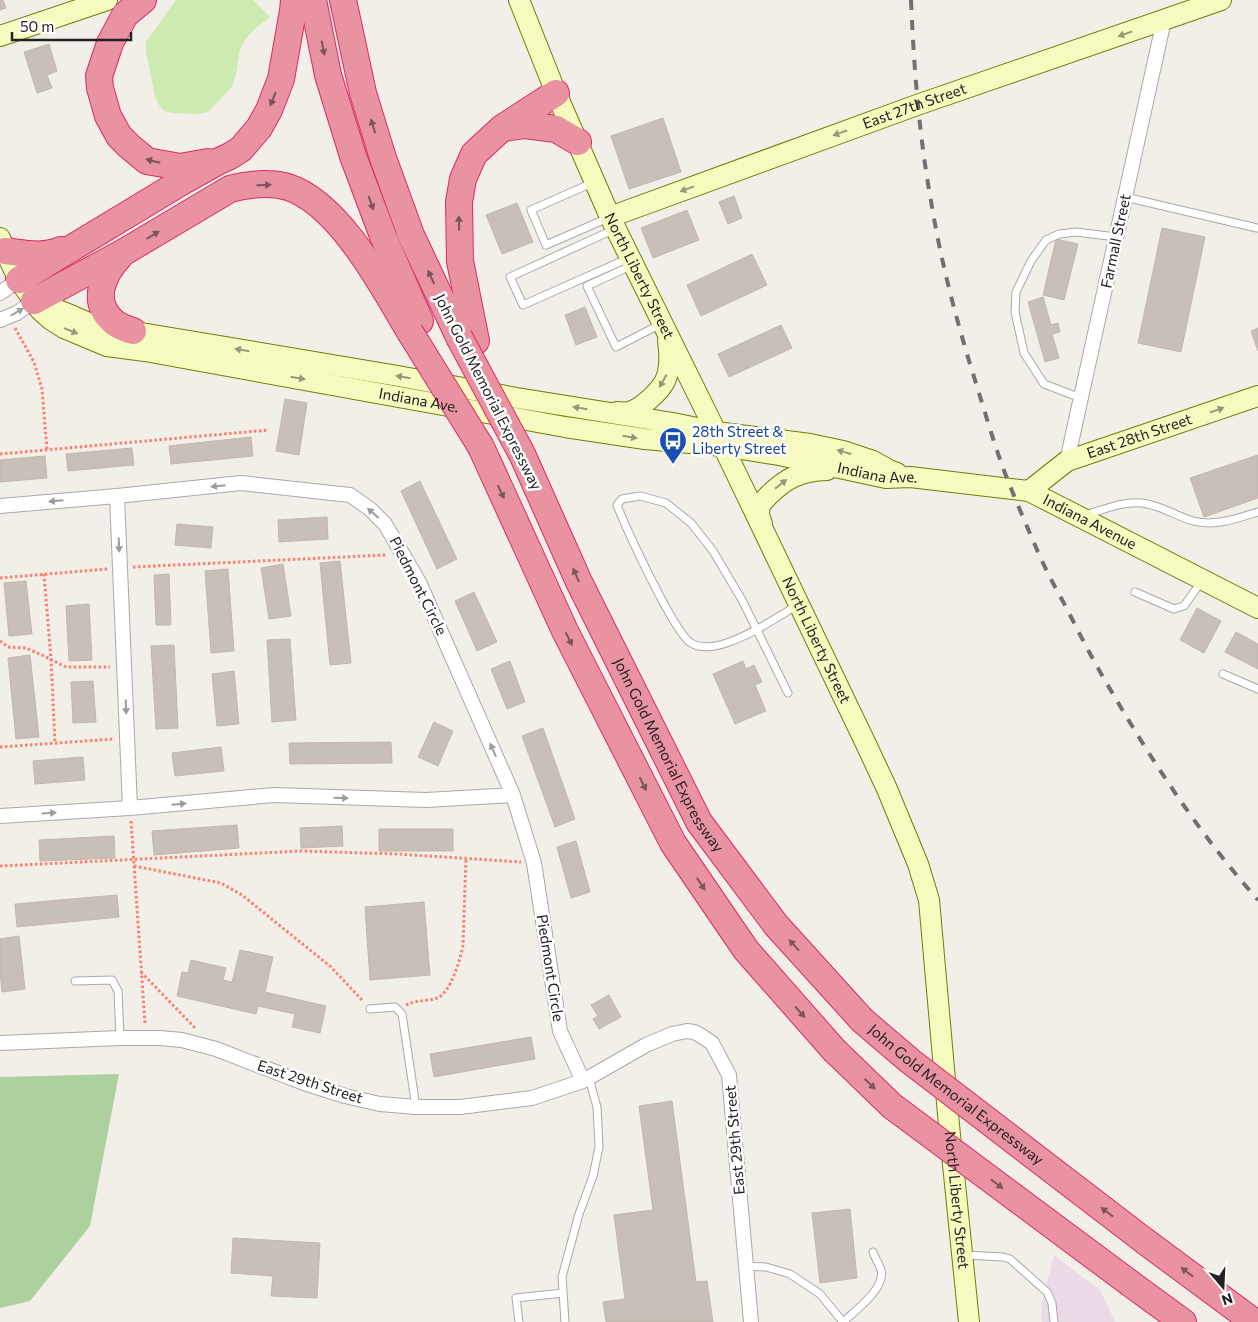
<svg xmlns="http://www.w3.org/2000/svg" width="1258" height="1322" font-family="Commissioner,sans-serif">
	<style>
		.industrial { fill: #ebdbe8 }
		.grass { fill: #cdebb0 }
		.forest { fill: #add19e }
		.building { fill: #c7bfb8; stroke: #c4b6ab }
		.lines { fill: none; stroke-linecap: round; stroke-linejoin: round }
		.lane-casing { stroke: #a9a9a9; stroke-width: 9 }
		.street-casing { stroke: #a9a9a9; stroke-width: 16 }
		.secondary-casing { stroke: #707d05; stroke-width: 22 }
		.highway-casing { stroke: #dc2a67; stroke-width: 28 }
		.path { stroke: #fa8072; stroke-width: 3; stroke-dasharray: 2.5 2.5; stroke-linecap: butt }
		.lane { stroke: #fff; stroke-width: 7 }
		.street { stroke: #fff; stroke-width: 14 }
		.secondary { stroke: #f7fabf; stroke-width: 20 }
		.highway { stroke: #e892a2; stroke-width: 26 }
		.rail { stroke: #707070; stroke-width: 4; stroke-dasharray: 10 10; stroke-linecap: butt }
		.highway-bridge-casing { stroke: #dc2a67; stroke-width: 28; stroke-linecap: butt }
		.highway-bridge { stroke: #e892a2; stroke-width: 26 }
		.oneway { fill: #979978 }
		.oneway2 { fill: #7b545c }
		.oneway3 { fill: #9c9c9c }
		.labels { text-anchor: middle; stroke-width: 5; stroke-linejoin: round; paint-order: stroke }
		.street-label { font-size: 15px; fill: #222; stroke: #fff }
		.transit-label { font-size: 15px; fill: #164399; stroke: #fff; text-anchor: start }
	</style>
	<rect width="100%" height="100%" fill="#f2efe9"/>
	<!-- industrial -->
	<path class="industrial" d="M1054,1255L1100,1290L1115,1322H1042L1041,1306Z"/>
	<!-- grass -->
	<path class="grass" d="M176,0H253L270,17L255,29L245,40L240,50L236,74L232,87L213,107L208,112L198,114L172,113L164,111L159,105L155,97L146,51V42Z"/>
	<!-- forest -->
	<path class="forest" d="M119,1074L90,1226L30,1301L0,1308V1077Z"/>
	<!-- building -->
	<path class="building" d="M0,0H3L6,8L0,10Z
		M49,44L57,71L47,75L52,88L37,93L24,52Z
		M663,118L681,172L629,189L611,136Z
		M734,196L742,218L728,224L719,202Z
		M517,203L533,242L502,254L486,215Z
		M687,210L699,240L653,258L641,228Z
		M1162,228L1205,237L1181,352L1138,343Z
		M1056,239L1078,244L1064,300L1043,295Z
		M752,254L767,285L701,316L687,285Z
		M1043,297L1051,325L1058,323L1060,332L1052,334L1059,358L1045,362L1028,302Z
		M585,307L597,337L576,345L565,315Z
		M781,325L792,348L729,377L718,354Z
		M1258,328V351L1251,331Z
		M285,399L307,403L299,455L276,451Z
		M251,437L253,456L171,464L169,446Z
		M132,448L134,465L68,471L66,454Z
		M1258,455V498L1204,517L1190,478Z
		M45,456L47,478L0,482V460Z
		M420,481L457,559L437,569L401,491Z
		M327,517L328,539L279,542L278,520Z
		M177,524L213,527L211,548L175,545Z
		M340,561L351,663L330,665L320,563Z
		M283,564L291,616L269,619L261,568Z
		M228,569L234,651L211,653L205,571Z
		M169,574L171,625H156L154,575Z
		M26,581L32,634L9,636L4,583Z
		M474,592L497,642L477,651L455,601Z
		M89,604L92,660L69,661L66,606Z
		M1197,608L1221,621L1204,653L1180,640Z
		M1236,632L1258,644V669L1225,652Z
		M290,639L296,720L272,722L267,640Z
		M174,645L178,728L156,729L151,646Z
		M30,655L39,737L16,739L8,658Z
		M510,661L525,702L507,709L491,669Z
		M743,661L746,669L754,665L762,682L755,685L766,711L735,724L713,674Z
		M234,671L239,724L217,726L212,674Z
		M93,681L96,722L73,723L71,682Z
		M434,722L453,731L438,766L418,757Z
		M543,728L575,819L555,827L522,736Z
		M391,742L392,763L290,764L289,743Z
		M221,747L224,771L175,776L172,753Z
		M83,757L85,780L35,784L33,761Z
		M237,825L239,848L154,855L152,831Z
		M342,826L343,846L301,848L300,828Z
		M379,829H453V851H379Z
		M114,836L115,858L40,861L39,840Z
		M576,841L590,892L571,898L557,847Z
		M117,895L119,917L17,927L15,904Z
		M424,902L430,975L370,980L365,907Z
		M19,936L25,989L2,992L0,972V939Z
		M240,950L273,957L265,992L326,1006L320,1033L292,1027L295,1014L258,1006L256,1014L177,996L182,972L188,973L191,960L226,968L223,980L232,982Z
		M609,995L621,1017L599,1029L593,1019L598,1016L591,1005Z
		M531,1037L535,1059L434,1077L430,1054Z
		M672,1101L696,1282L707,1281L713,1322H606L603,1302L625,1299L614,1215L653,1210L639,1106Z
		M850,1209L857,1278L820,1283L812,1213Z
		M233,1238L320,1243L317,1298L271,1296L273,1276L231,1273Z"/>
	<g class="lines">
		<defs>
			<path id="lane" d="M592,183L531,210L546,245L608,218
				M1125,197L1257,228
				M615,229L510,277L523,305L629,258
				M633,265L587,286L616,347L661,324
				M1081,398L1044,384L1024,353L1015,312L1016,292L1031,261L1046,240L1059,234L1076,232L1116,237
				M1085,515C1103,510 1122,501 1142,503C1160,505 1176,516 1193,521C1215,527 1238,518 1258,512
				M1135,592L1174,609L1184,606L1201,582
				M1223,674L1258,689
				M788,693L742,600L713,551L691,523L666,503L640,496L622,499L617,505C626,528 674,633 691,643C710,655 745,636 763,626L798,605
				M75,981L112,980L118,991L120,1038
				M370,1009L395,1007L402,1014L416,1107
				M965,1255L1003,1257L1010,1259L1047,1292L1052,1303L1054,1322
				M746,1266L766,1267L790,1274L820,1294L843,1322
				M519,1322L516,1298L563,1293
				M565,1322L562,1277L579,1214L593,1176L599,1147L597,1107L589,1078
				M843,1322C855,1311 886,1288 881,1270C879,1264 875,1258 873,1252"/>
			<path id="street" d="M0,293L19,280
				M0,320L17,313L34,301
				M1067,461L1164,20
				M117,496L130,808
				M0,506L117,496L241,483L350,495L370,509L385,524L419,582L513,795L534,863L560,1031L583,1081
				M0,816L130,808L274,795L426,800L513,795
				M0,1043L120,1038H160L182,1040L216,1049L304,1083L345,1096L380,1104L416,1107H460L532,1098L583,1081L646,1045L672,1034L687,1031L694,1032L700,1035L712,1043L729,1075L751,1322"/>
			<g id="secondary">
				<path id="s1" d="M519,0L556,93L610,217L723,446L865,742L887,789L918,864L929,900L949,1125L969,1322"/>
				<path d="M0,36L107,0"/>
				<path id="s2" d="M610,217L917,105L1221,0"/>
				<path id="s3" d="M0,238L5,251L19,280L40,310L50,319L64,328L107,346L145,351L565,427L645,439L723,446L779,455L886,478L910,477L1029,491L1258,608"/>
				<path d="M43,304L73,316L93,325L398,376L517,398L673,423L716,432L810,444L843,451L873,461L889,470L897,473"/>
				<path d="M617,412C621,412 625,413 629,412C641,409 660,391 665,381C671,368 670,354 668,341"/>
				<path id="s4" d="M1029,491L1067,461L1258,396"/>
				<path d="M762,524C761,521 759,516 759,513C758,506 763,501 768,496C786,478 800,471 827,470"/>
			</g>
			<g id="highway">
				<path d="M143,0L125,15L110,43L99,76L100,88L108,116L119,136L129,146L147,161L180,167L208,162"/>
				<path d="M313,0L328,75L353,156L383,236L420,321"/>
				<path d="M343,0L363,93L383,158L411,235L459,337"/>
				<path d="M503,128L525,125L556,129L578,142"/>
				<path d="M5,251C23,253 42,258 61,250"/>
				<path d="M120,256C102,275 90,303 115,323C120,327 127,329 133,331"/>
				<path d="M19,280L183,181L219,161L230,156L241,149L259,128L269,110L281,79L293,11L294,0"/>
				<path d="M34,301L124,252L230,189C247,184 270,182 288,187C340,204 383,287 410,332"/>
				<path d="M476,341L460,261L459,202L463,179L474,154L502,128L556,93"/>
				<path d="M481,447L565,631L673,843L746,950L834,1050"/>
				<path id="s5" d="M522,454L579,582L699,822L776,925L862,1020"/>
				<path d="M1146,1242L1254,1322"/>
				<path d="M1131,1284L1183,1322"/>
			</g>
		</defs>
		<!-- lane casing -->
		<use href="#lane" class="lane-casing"/>
		<!-- street casing -->
		<use href="#street" class="street-casing"/>
		<!-- secondary casing -->
		<use href="#secondary" class="secondary-casing"/>
		<!-- highway casing -->
		<use href="#highway" class="highway-casing"/>
		<!-- path -->
		<path class="path" d="M15,328L34,362L42,389L47,450
			M0,454L269,430
			M133,567L386,555
			M44,574L51,659L55,743
			M0,578L107,569
			M0,641L8,647L26,648L42,655L66,667H110
			M0,747L114,739
			M131,821L145,1024
			M0,866L301,851L398,854L521,862
			M134,866L221,883L242,895L331,967L363,1001
			M141,972L196,1029
			M406,1005C411,1003 416,1001 421,1001C426,1000 432,1000 437,998C450,994 461,958 463,945L466,858"/>
		<!-- lane -->
		<use href="#lane" class="lane"/>
		<!-- street -->
		<use href="#street" class="street"/>
		<!-- secondary -->
		<use href="#secondary" class="secondary"/>
		<!-- highway -->
		<use href="#highway" class="highway"/>
		<!-- rail -->
		<path class="rail" d="M911,0C914,68 919,135 931,201C940,257 954,311 970,364C981,399 991,434 1003,468C1013,494 1024,520 1035,545C1044,567 1055,587 1066,607C1081,637 1096,666 1113,694C1155,766 1202,837 1258,900"/>
		<defs>
			<g id="highway-bridge">
				<path d="M410,332L481,447"/>
				<path d="M459,337L522,454"/>
				<path id="s6" d="M862,1020L910,1061L1146,1242"/>
				<path d="M834,1050L892,1106L1131,1284"/>
			</g>
		</defs>
		<!-- highway-bridge casing -->
		<use href="#highway-bridge" class="highway-bridge-casing"/>
		<!-- highway-bridge -->
		<use href="#highway-bridge" class="highway-bridge"/>
	</g>
	<!-- one-way arrows -->
	<defs><path id="oneway-solid" d="M-6-.8H1V-3.2L6.5 0L1 3.2V.8H-6Z" transform="scale(1.25)"/></defs>
	<g class="oneway">
		<use href="#oneway-solid" transform="translate(1125 34) rotate(161)"/>
		<use href="#oneway-solid" transform="translate(840 133) rotate(161)"/>
		<use href="#oneway-solid" transform="translate(687 189) rotate(160)"/>
		<use href="#oneway-solid" transform="translate(71 331) rotate(22)"/>
		<use href="#oneway-solid" transform="translate(242 350) rotate(-170)"/>
		<use href="#oneway-solid" transform="translate(403 377) rotate(-170)"/>
		<use href="#oneway-solid" transform="translate(298 378) rotate(10)"/>
		<use href="#oneway-solid" transform="translate(663 381) rotate(119)"/>
		<use href="#oneway-solid" transform="translate(580 408) rotate(-171)"/>
		<use href="#oneway-solid" transform="translate(1217 410) rotate(-19)"/>
		<use href="#oneway-solid" transform="translate(630 437) rotate(9)"/>
		<use href="#oneway-solid" transform="translate(844 452) rotate(-164)"/>
		<use href="#oneway-solid" transform="translate(781 484) rotate(-38)"/>
	</g>
	<g class="oneway2">
		<use href="#oneway-solid" transform="translate(323 48) rotate(79)"/>
		<use href="#oneway-solid" transform="translate(273 99) rotate(112)"/>
		<use href="#oneway-solid" transform="translate(373 126) rotate(-107)"/>
		<use href="#oneway-solid" transform="translate(153 161) rotate(-166)"/>
		<use href="#oneway-solid" transform="translate(264 185) rotate(-2)"/>
		<use href="#oneway-solid" transform="translate(371 203) rotate(70)"/>
		<use href="#oneway-solid" transform="translate(459 223) rotate(-91)"/>
		<use href="#oneway-solid" transform="translate(153 235) rotate(-31)"/>
		<use href="#oneway-solid" transform="translate(431 277) rotate(-115)"/>
		<use href="#oneway-solid" transform="translate(501 492) rotate(65)"/>
		<use href="#oneway-solid" transform="translate(576 575) rotate(-114)"/>
		<use href="#oneway-solid" transform="translate(569 639) rotate(63)"/>
		<use href="#oneway-solid" transform="translate(643 784) rotate(63)"/>
		<use href="#oneway-solid" transform="translate(701 884) rotate(56)"/>
		<use href="#oneway-solid" transform="translate(794 945) rotate(-132)"/>
		<use href="#oneway-solid" transform="translate(800 1012) rotate(48)"/>
		<use href="#oneway-solid" transform="translate(870 1084) rotate(44)"/>
		<use href="#oneway-solid" transform="translate(997 1184) rotate(37)"/>
		<use href="#oneway-solid" transform="translate(1107 1212) rotate(-143)"/>
		<use href="#oneway-solid" transform="translate(1187 1272) rotate(-143)"/>
	</g>
	<g class="oneway3">
		<use href="#oneway-solid" transform="translate(17 312) rotate(-30)"/>
		<use href="#oneway-solid" transform="translate(218 486) rotate(174)"/>
		<use href="#oneway-solid" transform="translate(56 501) rotate(175)"/>
		<use href="#oneway-solid" transform="translate(373 513) rotate(-139)"/>
		<use href="#oneway-solid" transform="translate(119 545) rotate(88)"/>
		<use href="#oneway-solid" transform="translate(126 707) rotate(88)"/>
		<use href="#oneway-solid" transform="translate(493 750) rotate(-114)"/>
		<use href="#oneway-solid" transform="translate(341 798) rotate(2)"/>
		<use href="#oneway-solid" transform="translate(179 804) rotate(-5)"/>
		<use href="#oneway-solid" transform="translate(49 813) rotate(-4)"/>
	</g>
	<!-- icons -->
	<defs>
		<symbol id="bus-pin" viewBox="-11 -11 22 30"><path d="M0 17L-7.5 6A9.5 9.5 0 1 1 7.5 6Z" fill="#1a4fb4" stroke="#fff"/><path d="M-5-6H5V4H4V6H2V4H-2V6H-4V4H-5ZM-3.5-4V0h7V-4ZM-3.5 1.2v1.5H-2V1.2ZM2 1.2v1.5H3.5V1.2Z" fill="#fff"/></symbol>
	</defs>
	<g fill-rule="evenodd">
		<use href="#bus-pin" x="657" y="425" width="32" height="43"/>
	</g>
	<g class="labels">
		<!-- street labels -->
		<g class="street-label">
			<text dy="5" stroke="none"><textPath href="#s2" startOffset="324">East 27th Street</textPath></text>
			<text transform="translate(1116 241) rotate(-78)" y="5">Farmall Street</text>
			<text dy="5" stroke="none"><textPath href="#s1" startOffset="301">North Liberty Street</textPath></text>
			<text transform="translate(488 392) rotate(63)" y="5">John Gold Memorial Expressway</text>
			<text dy="5" stroke="none"><textPath href="#s3" startOffset="476">Indiana Ave.</textPath></text>
			<text dy="5" stroke="none"><textPath href="#s4" startOffset="125">East 28th Street</textPath></text>
			<text dy="5" stroke="none"><textPath href="#s3" startOffset="941">Indiana Ave.</textPath></text>
			<text dy="5" stroke="none"><textPath href="#s3" startOffset="1162">Indiana Avenue</textPath></text>
			<text transform="translate(418 586) rotate(63)" y="5">Piedmont Circle</text>
			<text dy="5" stroke="none"><textPath href="#s1" startOffset="706">North Liberty Street</textPath></text>
			<text dy="5" stroke="none"><textPath href="#s5" startOffset="335">John Gold Memorial Expressway</textPath></text>
			<text transform="translate(550 968) rotate(81)" y="5">Piedmont Circle</text>
			<text transform="translate(310 1082) rotate(18)" y="5">East 29th Street</text>
			<text dy="5" stroke="none"><textPath href="#s6" startOffset="120">John Gold Memorial Expressway</textPath></text>
			<text transform="translate(735 1140) rotate(-95)" y="5">East 29th Street</text>
			<text dy="5" stroke="none"><textPath href="#s1" startOffset="1291">North Liberty Street</textPath></text>
		</g>
		<!-- transit labels -->
		<g class="transit-label">
			<text x="692" y="437">28th Street &amp;<tspan x="692" dy="17">Liberty Street</tspan></text>
		</g>
	</g>
	<!-- north arrow -->
	<g transform="translate(1223 1287) rotate(161)" stroke="#ffffff" stroke-width="4" paint-order="stroke">
	<path d="M0-4L9 19L0 12L-9 19Z" fill="#222222"/>
	<text y="-8" font-size="14" font-weight="bold" text-anchor="middle" fill="#222222">N</text>
	</g>
	<!-- scale -->
	<path d="M12 32v8h119v-8" fill="none" stroke="#222222" stroke-width="2.5"/>
	<text x="20" y="32" font-size="15" fill="#222222" stroke="#ffffff" stroke-width="4" paint-order="stroke">50 m</text>
</svg>
